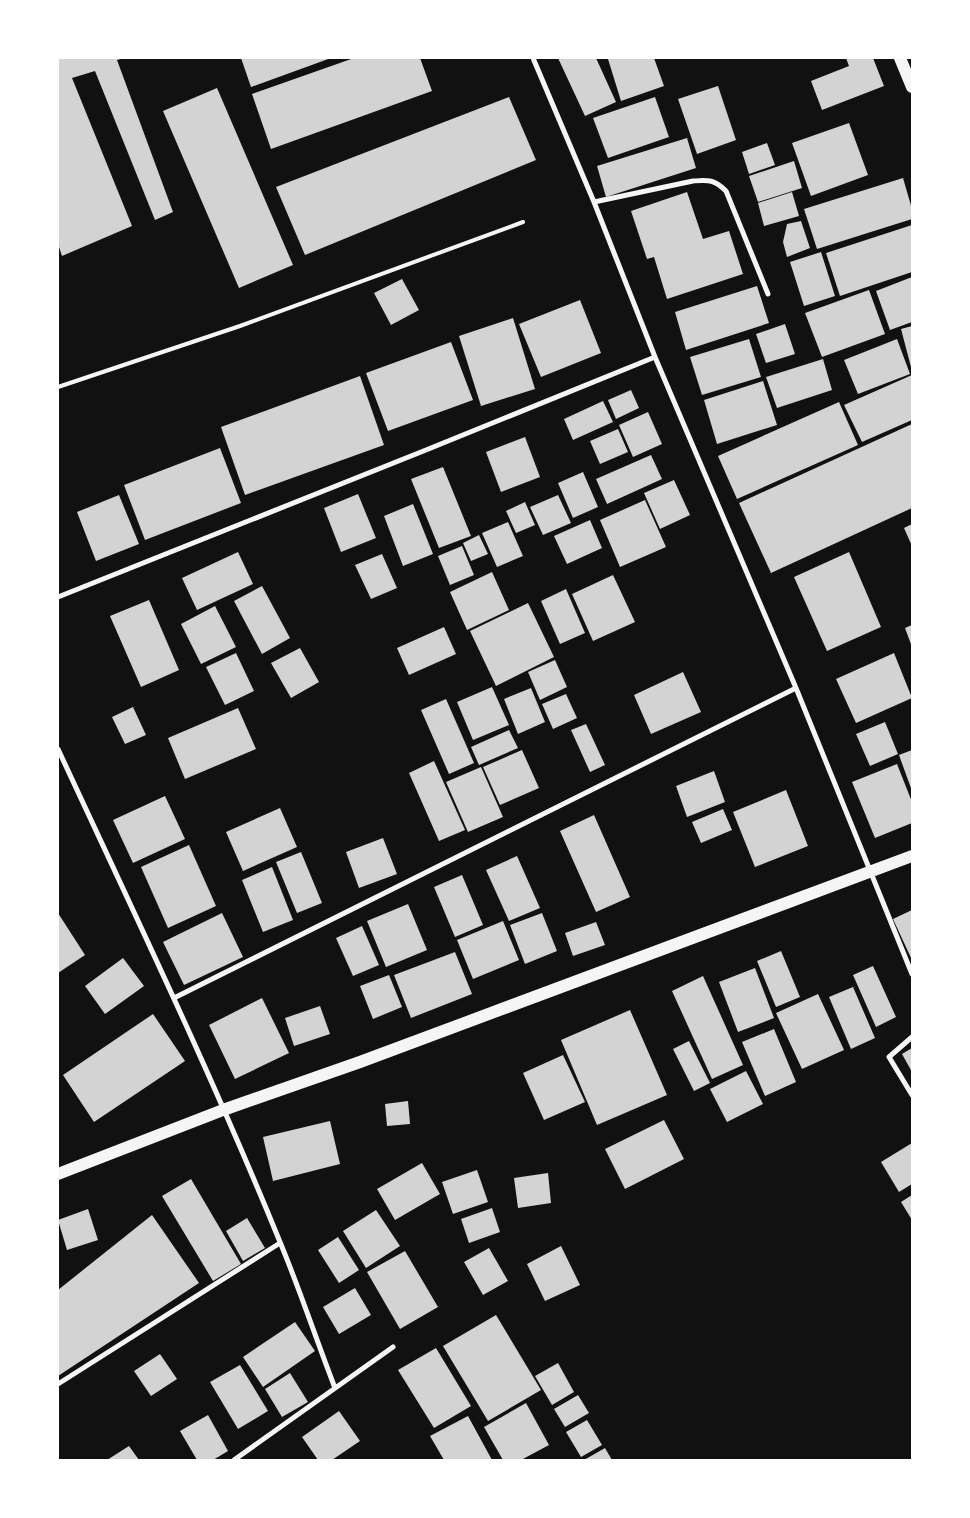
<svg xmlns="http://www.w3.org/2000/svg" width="970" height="1518" font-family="'Zilla Slab',serif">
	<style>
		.building { fill: #d3d3d3 }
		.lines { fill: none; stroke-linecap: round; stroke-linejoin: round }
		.service { stroke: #f5f5f5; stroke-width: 4 }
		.minor { stroke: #f5f5f5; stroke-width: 5 }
		.primary { stroke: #f5f5f5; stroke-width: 12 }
	</style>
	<rect width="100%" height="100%" fill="#111"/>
	<!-- building -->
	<path class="building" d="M58,58H124L117,60L173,212L155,220L95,71L72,78L132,226L62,256L58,244Z
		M241,58H331L251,87Z
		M354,58H420L432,91L271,149L252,94Z
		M558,58H596L616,102L585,116Z
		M613,58H654L664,86L621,101L608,59Z
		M846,58H873L884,86L822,110L811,81L849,66Z
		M718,86L736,140L697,154L678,99Z
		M217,88L293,265L239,288L163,111Z
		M509,97L536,160L305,255L276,187Z
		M655,97L669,137L608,158L593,118Z
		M849,123L868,175L811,196L792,143Z
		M687,138L696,168L606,197L597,166Z
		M767,143L775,165L749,174L742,152Z
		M794,161L802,188L758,202L749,176Z
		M903,178L912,209V219L817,249L804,209Z
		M687,192L703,239L729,231L743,274L667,299L654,257L647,259L631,211Z
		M792,192L799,216L764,226L758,203Z
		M801,221L810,248L787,257L783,242L787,224Z
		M912,225V272L840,296L826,253Z
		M821,252L835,296L804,306L790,262Z
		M912,277V322L890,330L876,291Z
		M402,279L419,310L391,325L374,293Z
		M757,286L769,323L686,350L675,312Z
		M869,290L885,334L822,357L805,313Z
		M580,300L601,353L541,377L519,324Z
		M513,318L535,389L481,406L459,336Z
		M785,324L795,354L766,363L756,334Z
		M912,326V366L911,367L901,329Z
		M749,339L761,377L702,395L690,357Z
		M897,339L910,374L858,394L844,360Z
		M451,342L473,400L388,431L366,373Z
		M823,359L832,390L777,408L766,377Z
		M912,375V420L862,442L844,405Z
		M360,376L384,445L245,495L221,427Z
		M763,381L777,425L717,444L704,400Z
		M631,390L639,408L616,419L608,400Z
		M603,401L613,422L573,440L564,419Z
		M839,402L858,445L737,499L718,456Z
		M648,412L662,444L633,457L619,425Z
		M912,424V508L771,573L739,503Z
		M618,429L628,452L600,464L590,441Z
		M525,437L540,477L501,492L486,452Z
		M220,448L241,503L145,540L124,485Z
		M651,455L662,479L607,504L596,479Z
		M443,467L471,536L439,548L411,479Z
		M583,472L598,507L573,518L558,483Z
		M674,480L690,515L660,529L644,493Z
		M358,494L376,538L341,552L324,508Z
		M119,495L139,544L96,561L77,512Z
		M558,495L571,523L543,535L530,507Z
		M645,500L666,547L620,567L600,520Z
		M525,502L535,525L516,533L506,511Z
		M413,504L433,554L403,566L384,516Z
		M590,520L602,548L567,564L554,536Z
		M508,522L523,556L497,567L482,533Z
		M912,524V546L904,528Z
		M479,535L488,554L471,561L463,543Z
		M462,546L474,575L450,585L438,556Z
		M238,552L253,584L197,610L182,578Z
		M849,552L881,627L827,651L794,577Z
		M382,554L397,588L371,599L355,565Z
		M492,572L509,610L467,630L450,592Z
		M613,575L635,622L593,641L572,594Z
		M262,586L290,638L262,654L234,601Z
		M566,589L585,633L560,644L541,601Z
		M149,600L179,670L141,687L110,616Z
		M528,603L554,657L496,686L470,631Z
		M215,606L236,647L201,664L181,624Z
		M912,625V647L905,628Z
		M444,627L456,654L409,675L397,648Z
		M300,648L319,682L291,698L271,663Z
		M236,653L254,691L225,705L206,667Z
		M894,653L912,698L856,723L836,679Z
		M555,660L567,687L540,700L528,672Z
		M683,672L701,712L651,734L634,695Z
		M492,687L509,725L473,740L457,702Z
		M531,688L545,722L518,734L504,699Z
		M566,694L577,718L553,729L542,704Z
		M446,699L474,763L449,774L421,710Z
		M133,707L146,735L125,744L112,717Z
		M238,708L256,749L185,779L168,738Z
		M885,722L898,754L870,766L856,734Z
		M586,724L605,765L590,772L571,730Z
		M509,730L518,748L479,765L471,747Z
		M522,750L539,788L500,805L483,767Z
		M912,750V791L899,755Z
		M434,761L465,830L439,841L409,773Z
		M897,764L912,802V823L875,838L852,782Z
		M481,767L503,817L468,832L446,782Z
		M714,771L725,802L687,817L676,786Z
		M786,790L808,846L755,867L733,812Z
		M165,796L185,839L133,863L113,820Z
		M280,808L297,847L243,871L226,832Z
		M723,809L732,830L701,843L692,822Z
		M594,815L630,897L596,912L560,831Z
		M383,838L397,874L359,888L346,852Z
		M189,845L216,906L168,928L141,867Z
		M301,852L322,903L297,913L276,862Z
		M517,856L540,908L509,921L486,870Z
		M272,867L293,920L263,932L242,880Z
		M462,875L483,925L455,937L434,887Z
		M408,904L427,950L386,967L367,921Z
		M912,910V960L893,919Z
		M58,913L85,955L58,973Z
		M222,913L243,957L184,985L163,942Z
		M542,913L557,951L525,964L510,925Z
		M503,921L519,960L473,979L457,940Z
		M596,922L605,945L573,956L565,933Z
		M362,926L379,965L353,976L336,938Z
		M781,951L800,997L776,1007L757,961Z
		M455,952L472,994L411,1018L394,975Z
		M123,958L144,986L105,1014L85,986Z
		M873,966L896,1017L876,1027L853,975Z
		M755,968L774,1018L738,1032L719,982Z
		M389,975L402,1007L373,1019L360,986Z
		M703,976L743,1065L712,1079L672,991Z
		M853,987L875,1038L851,1049L829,997Z
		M818,994L844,1050L802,1069L776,1013Z
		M262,998L289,1053L235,1079L209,1025Z
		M320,1006L330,1034L294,1046L285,1018Z
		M630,1010L667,1095L597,1125L561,1040Z
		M153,1014L185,1061L94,1122L63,1075Z
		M774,1029L796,1082L765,1096L742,1042Z
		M689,1041L710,1083L694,1091L673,1049Z
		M912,1048V1072L902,1054Z
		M563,1055L585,1102L544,1120L523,1073Z
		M746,1071L763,1104L727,1122L710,1089Z
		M408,1101L410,1124L387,1126L385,1104Z
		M664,1120L684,1159L625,1189L605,1149Z
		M330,1121L340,1164L273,1181L263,1137Z
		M912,1143V1184L899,1192L881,1162Z
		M422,1163L440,1194L395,1220L377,1189Z
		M477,1170L488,1202L453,1214L442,1182Z
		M548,1173L551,1203L518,1208L514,1178Z
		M191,1179L241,1264L213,1281L162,1196Z
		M912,1195V1220L901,1202Z
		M492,1208L500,1232L469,1243L461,1219Z
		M88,1209L98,1240L67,1250L58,1220Z
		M376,1210L400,1246L366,1268L343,1231Z
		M152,1215L199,1283L58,1376V1290Z
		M247,1218L265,1248L243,1261L226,1231Z
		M338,1237L359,1270L339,1283L318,1250Z
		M561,1246L580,1285L545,1301L527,1264Z
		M489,1248L508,1281L483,1295L464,1262Z
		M405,1251L438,1307L400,1329L367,1272Z
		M355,1288L371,1315L339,1334L323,1307Z
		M496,1315L541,1390L488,1421L443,1346Z
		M295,1322L315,1351L263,1387L243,1357Z
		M436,1348L471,1406L434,1428L398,1370Z
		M160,1354L177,1379L151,1396L134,1371Z
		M558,1363L574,1392L552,1405L535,1376Z
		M240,1365L268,1411L238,1429L210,1382Z
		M290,1373L308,1402L282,1417L265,1389Z
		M578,1395L589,1413L565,1427L554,1409Z
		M526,1403L549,1445L521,1460H503L484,1427Z
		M339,1411L360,1441L332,1460H318L302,1437Z
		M208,1415L228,1451L213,1460H197L180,1431Z
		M468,1416L492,1460H444L430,1436Z
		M587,1420L602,1445L581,1457L566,1432Z
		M129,1446L139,1460H107Z
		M605,1448L612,1460H584Z"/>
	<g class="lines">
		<!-- service -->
		<path class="service" d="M58,387L240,326L523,222"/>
		<!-- minor -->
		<path class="minor" d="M533,58L594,202L655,357L796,688L912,974
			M594,202L693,181C708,180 714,179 726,191L768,294
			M58,597L426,450L655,357
			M58,749C134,913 212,1075 280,1242C300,1290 316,1339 335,1388
			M174,998L796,688
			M912,1037L889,1057L912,1095
			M58,1384L280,1243
			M234,1460L393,1347"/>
		<!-- primary -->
		<path class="primary" d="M900,58L912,87
			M58,1174L223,1110L360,1062L912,856"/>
	</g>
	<!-- border -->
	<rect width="970" height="1518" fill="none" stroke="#ffffff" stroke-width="118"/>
</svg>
